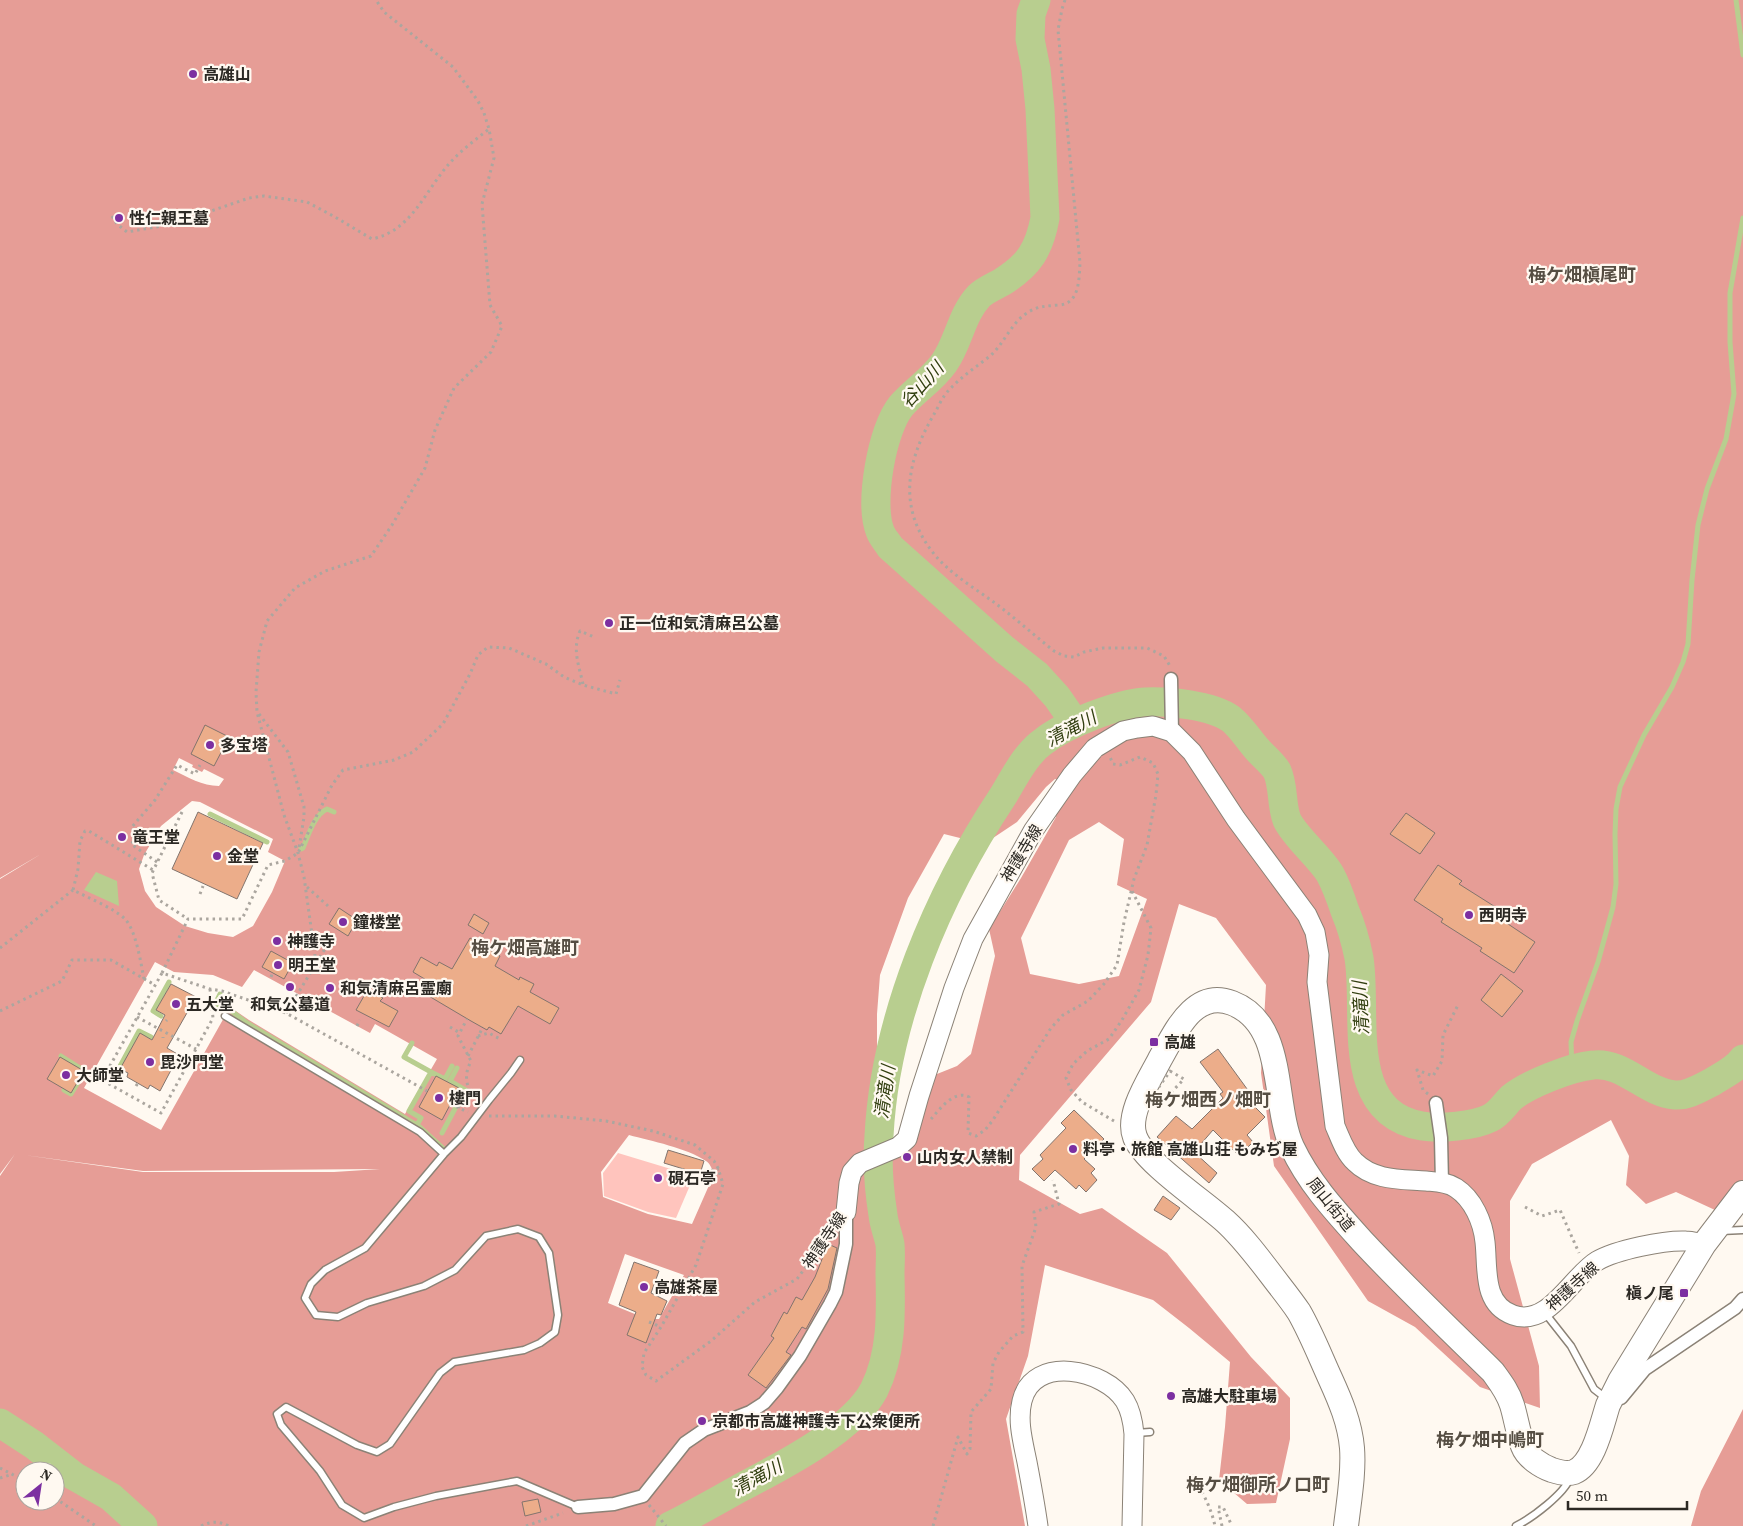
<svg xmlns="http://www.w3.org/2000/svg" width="1743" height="1526" font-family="'Source Serif 4','Noto Sans JP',serif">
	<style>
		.green { fill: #ffc4bd }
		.forest { fill: #e69d96; fill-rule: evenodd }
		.water { fill: #b8ce8f }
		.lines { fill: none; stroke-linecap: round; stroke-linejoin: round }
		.stream { stroke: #b8ce8f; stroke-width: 5 }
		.river { stroke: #b8ce8f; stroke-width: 29 }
		.building { fill: #ecad8a; stroke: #82746d }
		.lane-casing { stroke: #8b8276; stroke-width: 9 }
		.street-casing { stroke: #8b8276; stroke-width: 15 }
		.secondary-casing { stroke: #8b8276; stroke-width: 21 }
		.highway-casing { stroke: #8b8276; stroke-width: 26 }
		.path { stroke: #aba69f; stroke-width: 3; stroke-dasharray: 2.5 4; stroke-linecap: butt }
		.lane { stroke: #fff; stroke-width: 6 }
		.street { stroke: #fff; stroke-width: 12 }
		.secondary { stroke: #fff; stroke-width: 19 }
		.highway { stroke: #fff; stroke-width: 24 }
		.poi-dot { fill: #7c2fa1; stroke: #fff9f1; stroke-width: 2 }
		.labels { text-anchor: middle; stroke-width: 4.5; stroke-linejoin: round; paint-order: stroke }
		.poi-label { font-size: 16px; font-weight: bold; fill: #2c2924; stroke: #fff9f1; text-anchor: start }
		.street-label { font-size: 16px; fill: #2c2924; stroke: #fff9f1 }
		.neighbourhood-label { font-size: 18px; font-weight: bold; fill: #564e43; stroke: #fff9f1 }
		.water-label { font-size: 18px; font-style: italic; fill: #323f10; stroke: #fff9f1 }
	</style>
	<rect width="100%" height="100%" fill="#fff9f1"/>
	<!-- green -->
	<path class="green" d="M618,1153L694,1176L676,1218L648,1212L604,1196L603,1173Z"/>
	<!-- forest -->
	<path class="forest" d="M0,0H1743V1186L1715,1210L1676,1192L1646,1204L1626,1185L1629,1156L1611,1120L1532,1164L1510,1201V1259L1539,1366L1540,1408L1480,1387L1415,1327L1368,1301L1274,1166L1261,1073L1266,985L1216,918L1179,904L1151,1002L1020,1155L1019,1180L1080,1214L1102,1208L1167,1253L1251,1357L1290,1398V1439L1276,1503L1247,1504L1219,1480L1225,1427L1230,1362L1189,1328L1153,1300L1045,1265L1028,1356L1006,1419L1025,1526H0V1176L15,1154L0,1174V879L41,854L0,878ZM179,758L193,765L192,767L202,772L204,769L224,779L219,786C202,786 188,777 173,770ZM1055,779L1063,781L1054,807L1056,817L1021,878L989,929L995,956L971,1054L957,1066L932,1076L910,1142L873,1146L877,1096V1014L880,975L908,898L944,834L984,844L1017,822L1046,787ZM192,801L200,802L273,839L268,852L285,861L272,892L253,926L233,937L208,933L185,926L156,907L145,891L139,869L144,855L161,826ZM1099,822L1124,839L1117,885L1147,899L1119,976L1079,984L1030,974L1021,938L1069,840ZM155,962L174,972L213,975L242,987L254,970L370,1033L375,1024L437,1059L405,1114L249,1020L230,1007L161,1130L84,1088ZM629,1135C651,1141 687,1148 706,1161C710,1163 712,1169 714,1174L692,1224L648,1214L603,1197L601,1172ZM24,1155L143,1171L380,1169L334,1172H143ZM625,1254L684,1275L659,1319H647L608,1303ZM25,1471H55V1501H25Z
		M1743,1409V1526H1691L1701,1491Z"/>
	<!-- water -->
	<path class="water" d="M96,872L117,881L119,906L84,890Z"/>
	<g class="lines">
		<!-- stream -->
		<path class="stream" d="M1736,0L1743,55
			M210,814L267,842
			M301,849L303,848C308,836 314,815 327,809L334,812
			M220,994L215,1004L230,1010L247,1023L420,1127L445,1150
			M161,1016L153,1011L169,982
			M412,1043L404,1057L431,1072L409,1111L421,1118L417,1125
			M61,1056L85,1071L71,1094L64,1090
			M457,1068L450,1081L467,1091
			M1572,1069L1571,1042L1577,1021L1598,962L1613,907L1616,884L1615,834L1616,809L1620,787L1644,735L1672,687L1683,662L1688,644L1692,580L1698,525L1707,489L1726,439L1734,394L1730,342V293L1743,218
			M118,1070L139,1031L151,1037
			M431,1072L445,1079L452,1066
			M442,1133L465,1090"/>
		<!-- river -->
		<path class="river" d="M1036,0L1031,14L1030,39L1036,69L1040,109L1045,218C1039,250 1029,265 1002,282C995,286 985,290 979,296C961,315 959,342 944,363C932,380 914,391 901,406C882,429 869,503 880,531C882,537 887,542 890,547L1004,649L1037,675L1057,697L1075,723
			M0,1423L34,1445L74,1476L111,1497L143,1526
			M670,1526C694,1514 717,1501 740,1488C780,1467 853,1430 874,1390C892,1354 891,1313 890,1274C890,1264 891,1254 890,1244C888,1234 884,1225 883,1215C879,1190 877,1161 879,1136C885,1018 938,894 1003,796C1014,778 1026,753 1044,741C1066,724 1117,704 1145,702C1168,701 1212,705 1231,719C1241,727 1249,740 1257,749C1263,756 1273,764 1277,771C1284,786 1281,805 1287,820C1295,837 1320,857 1330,874C1336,885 1341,899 1345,911C1351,925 1356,943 1359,958C1368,1015 1343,1112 1422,1126C1439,1129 1475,1126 1490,1118C1499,1114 1504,1105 1511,1098C1528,1084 1571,1067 1593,1065C1623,1061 1646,1093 1675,1095C1688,1096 1700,1088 1712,1082C1723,1075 1735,1070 1743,1059"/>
	</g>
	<!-- building -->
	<path class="building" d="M205,725L229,737L214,766L191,754Z
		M198,812L263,843L237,899L172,869Z
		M1406,813L1435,833L1420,854L1390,834Z
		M1438,865L1462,881L1459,884L1497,908L1493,914L1535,942L1514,973L1480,951L1482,948L1441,922L1443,919L1414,900Z
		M339,908L357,920L348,936L329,924Z
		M474,914L489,923L483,934L468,925Z
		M470,938L500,956L495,966L519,980L520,977L534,984L530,992L559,1008L550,1024L518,1006L501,1034L489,1027L487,1030L471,1021L422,992L428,981L413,972L421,957L437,966L439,962L452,969Z
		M271,951L293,963L284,979L262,967Z
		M1501,974L1523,991L1502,1017L1481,1000Z
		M171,984L196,997L167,1048L179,1055L160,1091L150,1085L148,1089L127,1077L128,1073L120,1069L140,1033L152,1040L165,1015L156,1010Z
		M368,989L383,998L380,1001L398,1011L389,1027L356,1010Z
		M1218,1049L1250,1093L1245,1097L1265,1117L1247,1135L1253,1142L1239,1156L1213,1130L1194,1152L1217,1173L1209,1183L1157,1137L1176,1116L1192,1129L1223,1098L1220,1094L1223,1092L1200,1062Z
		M60,1057L84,1071L71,1093L47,1079Z
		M436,1076L459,1088L442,1120L419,1107Z
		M1074,1110L1104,1139L1084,1159L1095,1169L1091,1173L1097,1180L1086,1192L1079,1185L1076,1189L1055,1170L1044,1181L1032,1169L1043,1159L1040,1155L1066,1128L1061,1123Z
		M668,1150L704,1161L700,1174L664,1163Z
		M1163,1196L1180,1208L1171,1220L1154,1210Z
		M828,1244L837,1248L828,1289L806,1329L802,1327L786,1352L791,1355L766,1388L748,1375L774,1338L771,1336L784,1312L787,1314L796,1297L802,1300L815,1277Z
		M634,1262L659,1271L651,1293L667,1301L661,1315L657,1314L646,1343L627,1335L636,1312L619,1305Z
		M538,1499L541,1512L525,1516L522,1502Z"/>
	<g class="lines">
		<defs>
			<path id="lane" d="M225,1016L420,1132L444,1154
				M520,1060L511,1073L489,1100L461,1137L444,1154L365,1248L325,1270L311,1284L305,1298L316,1315L338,1317L367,1303L424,1286L455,1270L486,1236L518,1229L539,1237L549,1253L558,1315L555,1332L540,1343L524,1350L454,1362L440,1373L390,1444L377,1452L357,1445L286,1407L277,1414L281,1425L320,1471L342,1505L364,1518L394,1507L436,1496L517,1481L578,1507
				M1721,1231L1743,1230
				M1545,1313L1571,1346L1594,1389L1607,1399
				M1136,1433L1150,1432
				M1516,1526C1532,1518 1564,1494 1570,1478"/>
			<path id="street" d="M1171,679L1172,732
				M1436,1103L1441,1138L1442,1183
				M1621,1398L1645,1369L1735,1308L1743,1299
				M578,1507L614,1504L643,1496L685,1443L704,1430L750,1412L764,1403L777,1388L800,1356L830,1304L836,1292L846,1244V1212"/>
			<path id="secondary" d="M846,1212L849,1183L852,1172L860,1163L898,1147L907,1139L919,1096L954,988L973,939L1033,831L1072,775L1095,748L1123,731L1137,728L1153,726L1172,732L1192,752L1236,819L1307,915L1315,932L1319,955L1317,982L1335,1126C1340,1137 1345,1153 1355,1162C1374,1181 1402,1179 1426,1181C1436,1182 1447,1182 1456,1188C1473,1199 1483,1222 1485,1242C1488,1268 1482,1304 1513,1315C1548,1328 1572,1276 1597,1261C1616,1250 1664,1240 1686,1241C1692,1241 1698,1243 1704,1244
				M1038,1526C1035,1505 1031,1483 1027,1462C1023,1442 1017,1421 1022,1401C1033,1354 1105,1369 1125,1401C1131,1411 1133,1422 1134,1434L1132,1526"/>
			<path id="highway" d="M1346,1526C1349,1500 1354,1473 1352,1448C1350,1423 1340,1400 1330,1378C1320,1356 1311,1333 1299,1312C1293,1303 1286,1294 1279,1285C1262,1263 1245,1239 1225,1221C1203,1201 1144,1162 1135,1137C1126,1114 1150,1079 1160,1059C1175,1033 1194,988 1232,1003C1287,1024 1272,1103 1292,1147C1309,1183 1335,1211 1362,1241C1404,1286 1449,1329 1493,1372C1501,1383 1508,1392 1512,1405C1516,1418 1518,1433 1523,1446C1527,1457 1541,1466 1552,1470C1558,1472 1568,1474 1574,1472C1594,1464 1602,1423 1608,1405C1612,1397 1616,1389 1620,1381L1704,1244L1743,1193"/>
		</defs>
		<!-- lane casing -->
		<use href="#lane" class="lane-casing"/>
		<!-- street casing -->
		<use href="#street" class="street-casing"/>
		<!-- secondary casing -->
		<use href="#secondary" class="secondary-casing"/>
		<!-- highway casing -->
		<use href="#highway" class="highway-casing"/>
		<!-- path -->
		<path class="path" d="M1065,0L1062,9L1058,30L1080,263C1079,278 1080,304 1059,305C1047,306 1037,306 1027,313C1011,323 1004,344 990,356C976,367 961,377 949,390C942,397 938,408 933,416C907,461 898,506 931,550C947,572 973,587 995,603C1015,618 1034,635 1054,651L1064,656L1074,657L1084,652L1103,648H1147L1164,656L1170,666
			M112,216L117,224L127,232L173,224L249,198L264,196L307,202L335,217L372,239C411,231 424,193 448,165C459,152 475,140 489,129
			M583,684C579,666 572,649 580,631L594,637
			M259,714L288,752L304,807V817L299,848
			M182,812L152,873L159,900L188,919
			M157,862L131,844L140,835L131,828L155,800L177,765L195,774L200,765
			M307,887L328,906
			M200,894L203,886
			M0,948L73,890
			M316,963L304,877L298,853L284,815L257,712L256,692L259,652L267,621L295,588L325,571L371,556L392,525L425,468L435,430L454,388L491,352L502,326L490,305L482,204L494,158L489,129L484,113L478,101L453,67L384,12L376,0
			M162,973L188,919H242L268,865L285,861L298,853L332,785L343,770L394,760L413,752L443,724L470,674L478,655L488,647L509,648L546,664L564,677L583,685L616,694L620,680
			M271,977L272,974
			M144,979C141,964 136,930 125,919C115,909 87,897 73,890L78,869L80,841L85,831H89L153,870
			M210,989L213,1018L161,1113L102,1080L162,973L210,989L222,991L286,1013L427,1091
			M320,1006L322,1002
			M0,1011L62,981L72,960H111L155,985
			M286,1013L334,934
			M137,1017L196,1049
			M166,1021L167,1020
			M357,1026L360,1020
			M450,1027L460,1033
			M478,1036L489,1033L500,1039
			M163,1038V1037
			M468,1056L483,1027
			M1170,1071L1184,1079L1164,1100L1154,1095C1159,1086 1165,1079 1170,1071Z
			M83,1078L92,1083L102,1080
			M136,1086L138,1083
			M1428,1094L1423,1090L1417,1070L1433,1076L1442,1061L1443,1035L1458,1005
			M450,1104L468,1112
			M458,1108L469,1089C465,1079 466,1071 471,1061L458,1036L467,1019
			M489,1116H555L606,1121L653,1131L695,1145L714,1161L718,1168L723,1184L696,1265L661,1327L644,1353L642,1367L646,1375L656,1381L711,1341L755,1302L797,1279L833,1230
			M931,1119C939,1110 954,1089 969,1097L968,1133L976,1136L985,1130L993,1120L1051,1028L1063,1015L1088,1001L1104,984L1117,965L1124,922L1134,879L1147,845L1156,795L1158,774L1153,763L1140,757L1120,765L1113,764L1110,757
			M1114,1121L1082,1102L1071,1090L1066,1078L1073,1064L1087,1051L1109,1039L1122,1020L1139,990L1148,955L1151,928L1132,891
			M701,1178L708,1171L719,1169
			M1525,1207L1542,1216L1560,1210L1579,1253
			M649,1322L661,1327
			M0,1468L25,1481
			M1192,1475C1202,1491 1211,1507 1215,1526
			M0,1478L13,1474
			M55,1498L96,1526
			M649,1505L666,1526
			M201,1526C212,1521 218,1521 229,1526
			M526,1526L563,1513
			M933,1526L958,1437L967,1454L970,1449L971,1412L991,1389L993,1363L999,1352L1013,1336L1023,1332L1022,1266L1036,1227L1034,1212L1059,1204L1053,1180
			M1222,1526L1218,1507H1223L1232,1526"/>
		<!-- lane -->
		<use href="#lane" class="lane"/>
		<!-- street -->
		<use href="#street" class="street"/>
		<!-- secondary -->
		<use href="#secondary" class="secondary"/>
		<!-- highway -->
		<use href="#highway" class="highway"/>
	</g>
	<!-- markers -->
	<g class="poi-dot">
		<circle cx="193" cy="74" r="5"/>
		<circle cx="119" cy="218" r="5"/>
		<circle cx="609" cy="623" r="5"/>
		<circle cx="210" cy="745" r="5"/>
		<circle cx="122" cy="837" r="5"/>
		<circle cx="217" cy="856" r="5"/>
		<circle cx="1469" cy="915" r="5"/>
		<circle cx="343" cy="922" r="5"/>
		<circle cx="277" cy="941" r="5"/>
		<circle cx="278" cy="965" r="5"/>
		<circle cx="290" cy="987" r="5"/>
		<circle cx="330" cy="988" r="5"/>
		<circle cx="176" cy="1004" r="5"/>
		<rect x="1149" y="1037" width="10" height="10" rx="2.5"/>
		<circle cx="150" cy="1062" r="5"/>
		<circle cx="66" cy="1075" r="5"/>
		<circle cx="439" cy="1098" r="5"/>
		<circle cx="1073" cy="1149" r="5"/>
		<circle cx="907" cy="1157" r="5"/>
		<circle cx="658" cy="1178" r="5"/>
		<circle cx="644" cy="1287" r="5"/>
		<rect x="1679" y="1288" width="10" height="10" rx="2.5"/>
		<circle cx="1171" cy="1396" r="5"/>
		<circle cx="702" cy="1421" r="5"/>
	</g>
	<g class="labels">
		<!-- poi labels -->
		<g class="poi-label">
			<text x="203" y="80">高雄山</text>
			<text x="129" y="224">性仁親王墓</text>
			<text x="619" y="629">正一位和気清麻呂公墓</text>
			<text x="220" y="751">多宝塔</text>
			<text x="132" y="843">竜王堂</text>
			<text x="227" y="862">金堂</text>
			<text x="1479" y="921">西明寺</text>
			<text x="353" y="928">鐘楼堂</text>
			<text x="287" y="947">神護寺</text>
			<text x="288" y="971">明王堂</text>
			<text x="340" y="994">和気清麻呂霊廟</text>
			<text x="186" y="1010">五大堂</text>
			<text x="290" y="1010" text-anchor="middle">和気公墓道</text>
			<text x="1164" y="1048">高雄</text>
			<text x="160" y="1068">毘沙門堂</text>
			<text x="76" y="1081">大師堂</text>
			<text x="449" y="1104">樓門</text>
			<text x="1083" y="1155">料亭・旅館 高雄山荘 もみぢ屋</text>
			<text x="917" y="1163">山内女人禁制</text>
			<text x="668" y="1184">硯石亭</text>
			<text x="654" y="1293">高雄茶屋</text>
			<text x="1674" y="1299" text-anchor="end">槇ノ尾</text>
			<text x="1181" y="1402">高雄大駐車場</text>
			<text x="712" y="1427">京都市高雄神護寺下公衆便所</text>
		</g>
		<!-- street labels -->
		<g class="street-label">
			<text transform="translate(1021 853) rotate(-59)" y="6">神護寺線</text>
			<text transform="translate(1331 1204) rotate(51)" y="6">周山街道</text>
			<text transform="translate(824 1240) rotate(-56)" y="6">神護寺線</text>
			<text transform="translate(1572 1286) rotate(-42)" y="6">神護寺線</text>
		</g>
		<!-- neighbourhood labels -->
		<g class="neighbourhood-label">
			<text x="1582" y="281">梅ケ畑槇尾町</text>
			<text x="525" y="954">梅ケ畑高雄町</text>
			<text x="1208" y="1106">梅ケ畑西ノ畑町</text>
			<text x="1490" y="1446">梅ケ畑中嶋町</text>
			<text x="1258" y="1491">梅ケ畑御所ノ口町</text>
		</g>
		<!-- water labels -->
		<g class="water-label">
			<text transform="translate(922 385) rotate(-48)" y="6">谷山川</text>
			<text transform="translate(1071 729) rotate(-28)" y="6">清滝川</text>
			<text transform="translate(1361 1008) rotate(-93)" y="6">清滝川</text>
			<text transform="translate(885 1092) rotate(-82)" y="6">清滝川</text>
			<text transform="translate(757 1478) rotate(-29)" y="6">清滝川</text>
		</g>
	</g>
	<!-- north arrow -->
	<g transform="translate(40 1486) rotate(30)"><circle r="24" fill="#fff9f1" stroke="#aba69f"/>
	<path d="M0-4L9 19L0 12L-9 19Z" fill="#7c2fa1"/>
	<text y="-8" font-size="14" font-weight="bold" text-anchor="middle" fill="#2c2924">N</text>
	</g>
	<!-- scale -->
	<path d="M1568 1501v8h119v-8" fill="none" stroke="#2c2924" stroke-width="2.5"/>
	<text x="1576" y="1501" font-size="15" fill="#2c2924" stroke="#fff9f1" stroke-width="4" paint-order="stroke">50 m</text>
</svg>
